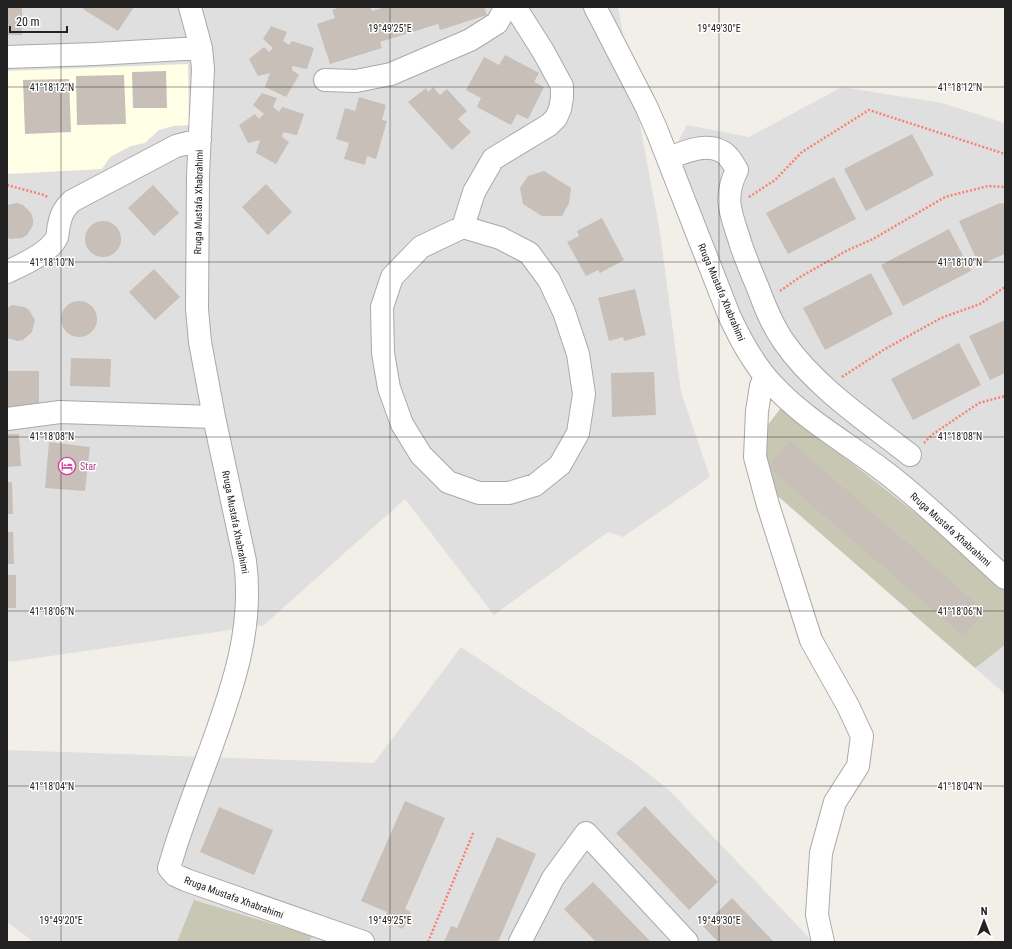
<svg xmlns="http://www.w3.org/2000/svg" width="1012" height="949" font-family="'Roboto Condensed',sans-serif">
	<style>
		.residential { fill: #e0dfdf }
		.education { fill: #ffffe5 }
		.construction { fill: #c7c7b4 }
		.building { fill: #c7bfb8 }
		.lines { fill: none; stroke-linecap: round; stroke-linejoin: round }
		.minor-casing { stroke: #a9a9a9; stroke-width: 24 }
		.path { stroke: #fa8072; stroke-width: 2.5; stroke-dasharray: 2 2; stroke-linecap: butt }
		.minor { stroke: #fff; stroke-width: 22 }
		.ticks { fill: none; stroke: #222; stroke-width: 1; stroke-opacity: 0.45 }
		.labels { text-anchor: middle; stroke-width: 3; stroke-linejoin: round; paint-order: stroke }
		.street-label { font-size: 10px; fill: #222; stroke: #fff }
		.hotel-label { font-size: 10px; fill: #b23c85; stroke: #fff; text-anchor: start }
		.ticks-label { font-size: 10px; text-anchor: middle; fill: #222; stroke: #fff; stroke-width: 3; stroke-linejoin: round; paint-order: stroke }
	</style>
	<rect width="100%" height="100%" fill="#f2efe9"/>
	<!-- residential -->
	<path class="residential" d="M7,7H618L660,232L681,392L710,477L623,537L608,532L494,615L405,499L264,625L9,662L7,657Z
		M842,87L942,103L1005,123V694L772,491L767,426L787,400L771,384L669,158L687,125L749,137Z
		M461,647L636,764L669,790L813,942H34L7,922V750L374,763Z"/>
	<!-- education -->
	<path class="education" d="M188,64L189,125L173,126L159,130L145,143L131,146L110,157L102,169L7,174V71Z"/>
	<!-- construction -->
	<path class="construction" d="M781,408L1005,583V645L975,668L772,491L767,466V426Z
		M194,900L312,936L309,942H177Z"/>
	<!-- building -->
	<path class="building" d="M7,7H22V35H7Z
		M84,7H134L118,31L83,9Z
		M341,7H370L372,11L385,7H484L487,15L440,30L438,24L380,42L382,48L330,64L317,24L335,18L332,10Z
		M271,26L287,32L283,41L289,45L292,41L314,48L307,69L292,66V70L299,75L286,97L265,87L270,73L258,76L249,59L264,47L269,52L273,48L263,39Z
		M505,55L539,73L534,82L544,87L528,119L517,114L511,125L477,107L481,98L466,90L484,57L499,65Z
		M166,71L167,108H133L132,72Z
		M124,75L126,124L77,125L76,76Z
		M69,79L71,132L25,134L23,80Z
		M433,87L440,95L447,89L467,111L458,119L471,132L452,150L408,102L426,88L428,92Z
		M262,93L277,98L273,107L279,112L282,107L304,114L297,135L283,132L282,137L289,142L276,164L256,153L260,140L248,143L239,125L255,114L259,119L264,114L253,105Z
		M359,97L386,105L382,120L387,121L376,159L367,156L365,165L344,159L349,143L336,139L345,108L355,111Z
		M912,134L934,175L866,211L844,169Z
		M544,171L571,188L569,203L562,216H542L523,204L520,188L528,176Z
		M834,177L856,219L788,254L766,213Z
		M266,184L292,212L268,235L242,207Z
		M153,185L179,213L154,236L128,208Z
		M17,203L23,205L31,213L33,219V225L27,235L22,238L10,239L7,237V205Z
		M1000,203L1005,204V254L979,265L959,221Z
		M602,218L624,260L600,273L598,270L586,276L567,242L579,236L577,231Z
		M85 239a18 18 0 1 1 36 0a18 18 0 1 1-36 0Z
		M949,229L971,271L903,306L881,265Z
		M154,269L180,297L155,320L129,292Z
		M871,273L893,314L825,350L803,308Z
		M635,289L646,335L624,341L623,337L609,341L598,298Z
		M61 319a18 18 0 1 1 36 0a18 18 0 1 1-36 0Z
		M12,305L24,307L29,310L35,320L32,332L23,340L17,341L7,338V308Z
		M1005,320V373L990,380L969,336Z
		M959,343L981,385L913,420L891,379Z
		M71,358L111,359L110,387L70,386Z
		M7,371H39V409H7Z
		M654,372L656,415L612,417L611,373Z
		M7,434H19L21,466L7,467Z
		M790,441L985,611L963,636L767,466Z
		M49,442L90,447L85,491L45,488Z
		M7,482H12L13,514H7Z
		M7,532H13L14,564H7Z
		M7,575H16V608H7Z
		M405,801L445,818L405,909L411,912L403,929L384,920L387,912L361,901Z
		M645,806L718,882L689,910L616,833Z
		M219,807L273,830L254,875L200,852Z
		M497,837L536,854L498,942H444L451,926L457,928Z
		M593,882L651,942H596L564,909Z
		M732,898L774,942H718L703,926Z"/>
	<g class="lines">
		<defs>
			<path id="minor" d="M190,7L201,48L203,69L198,176L197,309L200,342L214,417L245,561C254,627 233,687 211,748C199,780 187,812 176,845L169,868L175,875L186,880L363,942
				M595,7L646,106L657,131L729,315C740,339 753,364 772,384C806,421 851,445 889,475C930,507 967,544 1005,578
				M7,57L95,54L201,48
				M325,80L356,81L391,74L470,40L497,23L506,7
				M669,158C685,152 704,143 721,151C728,154 733,163 737,170C722,200 732,215 741,245C746,260 752,274 758,288C765,307 772,325 784,342C815,387 868,422 910,455
				M463,227L500,238L529,253L549,280L564,312L578,354L584,394L578,433L560,465L535,485L509,493H479L448,482L421,455L402,424L389,388L383,353L382,307L392,277L421,247L463,227L474,192L493,159L549,125L556,118L560,109L562,98V86L543,51L515,7
				M7,272C22,265 50,253 57,237C58,233 58,228 59,225C61,214 64,209 72,201L176,146L200,140
				M765,376L761,386L757,411L755,457L768,505L811,640L848,706L862,736L858,766L835,802L821,853L817,915L823,942
				M7,419L60,412L214,417
				M520,942L553,878L586,833L687,942"/>
		</defs>
		<!-- minor casing -->
		<use href="#minor" class="minor-casing"/>
		<!-- path -->
		<path class="path" d="M7,185L44,195L49,198
			M749,197L775,180L802,152L869,110L1005,154
			M780,291L800,277L848,250L873,239L945,197L988,186L1005,187
			M842,377L885,349L941,318L980,304L1005,287
			M924,443L933,434L979,403L1005,396
			M428,942L474,831"/>
		<!-- minor -->
		<use href="#minor" class="minor"/>
	</g>
	<!-- ticks -->
	<path class="ticks" d="M61,7V942M390,7V942M719,7V942M7,87H1005M7,262H1005M7,437H1005M7,611H1005M7,786H1005"/>
	<!-- icons -->
	<defs>
		<symbol id="hotel-ring" viewBox="-11 -11 22 22"><circle r="9.5" fill="#fff" stroke="#d1479c" stroke-width="1.5"/><path d="M-6-4.5h1.5V1H6V5H4.5V3h-9V5H-6ZM-4 0a1.8 1.8 0 1 1 3.6 0ZM.5 0V-2.5h3Q6-2.5 6 0Z" fill="#d1479c"/></symbol>
	</defs>
	<g fill-rule="evenodd">
		<use href="#hotel-ring" x="57" y="456" width="20" height="20"/>
	</g>
	<g class="labels">
		<!-- street labels -->
		<g class="street-label">
			<text transform="translate(198 202) rotate(-89)" y="4">Rruga Mustafa Xhabrahimi</text>
			<text transform="translate(722 292) rotate(67)" y="4">Rruga Mustafa Xhabrahimi</text>
			<text transform="translate(236 522) rotate(79)" y="4">Rruga Mustafa Xhabrahimi</text>
			<text transform="translate(951 529) rotate(42)" y="4">Rruga Mustafa Xhabrahimi</text>
			<text transform="translate(234 897) rotate(20)" y="4">Rruga Mustafa Xhabrahimi</text>
		</g>
		<!-- hotel labels -->
		<g class="hotel-label">
			<text x="80" y="470">Star</text>
		</g>
	</g>
	<g class="ticks-label">
		<text x="390" y="32">19°49'25"E</text>
		<text x="719" y="32">19°49'30"E</text>
		<text x="52" y="91">41°18'12"N</text>
		<text x="960" y="91">41°18'12"N</text>
		<text x="52" y="266">41°18'10"N</text>
		<text x="960" y="266">41°18'10"N</text>
		<text x="52" y="440">41°18'08"N</text>
		<text x="960" y="440">41°18'08"N</text>
		<text x="52" y="615">41°18'06"N</text>
		<text x="960" y="615">41°18'06"N</text>
		<text x="52" y="790">41°18'04"N</text>
		<text x="960" y="790">41°18'04"N</text>
		<text x="61" y="924">19°49'20"E</text>
		<text x="390" y="924">19°49'25"E</text>
		<text x="719" y="924">19°49'30"E</text>
	</g>
	<!-- border -->
	<rect width="1012" height="949" fill="none" stroke="#222222" stroke-width="16"/>
	<!-- north arrow -->
	<g transform="translate(984 921)" stroke="#ffffff" stroke-width="3" paint-order="stroke">
	<path d="M0-3L7 15L0 10L-7 15Z" fill="#222222"/>
	<text y="-6" font-size="11" font-weight="bold" text-anchor="middle" fill="#222222">N</text>
	</g>
	<!-- scale -->
	<path d="M10 26v6h57v-6" fill="none" stroke="#222222" stroke-width="2"/>
	<text x="16" y="26" font-size="12" fill="#222222" stroke="#ffffff" stroke-width="3" paint-order="stroke">20 m</text>
</svg>
